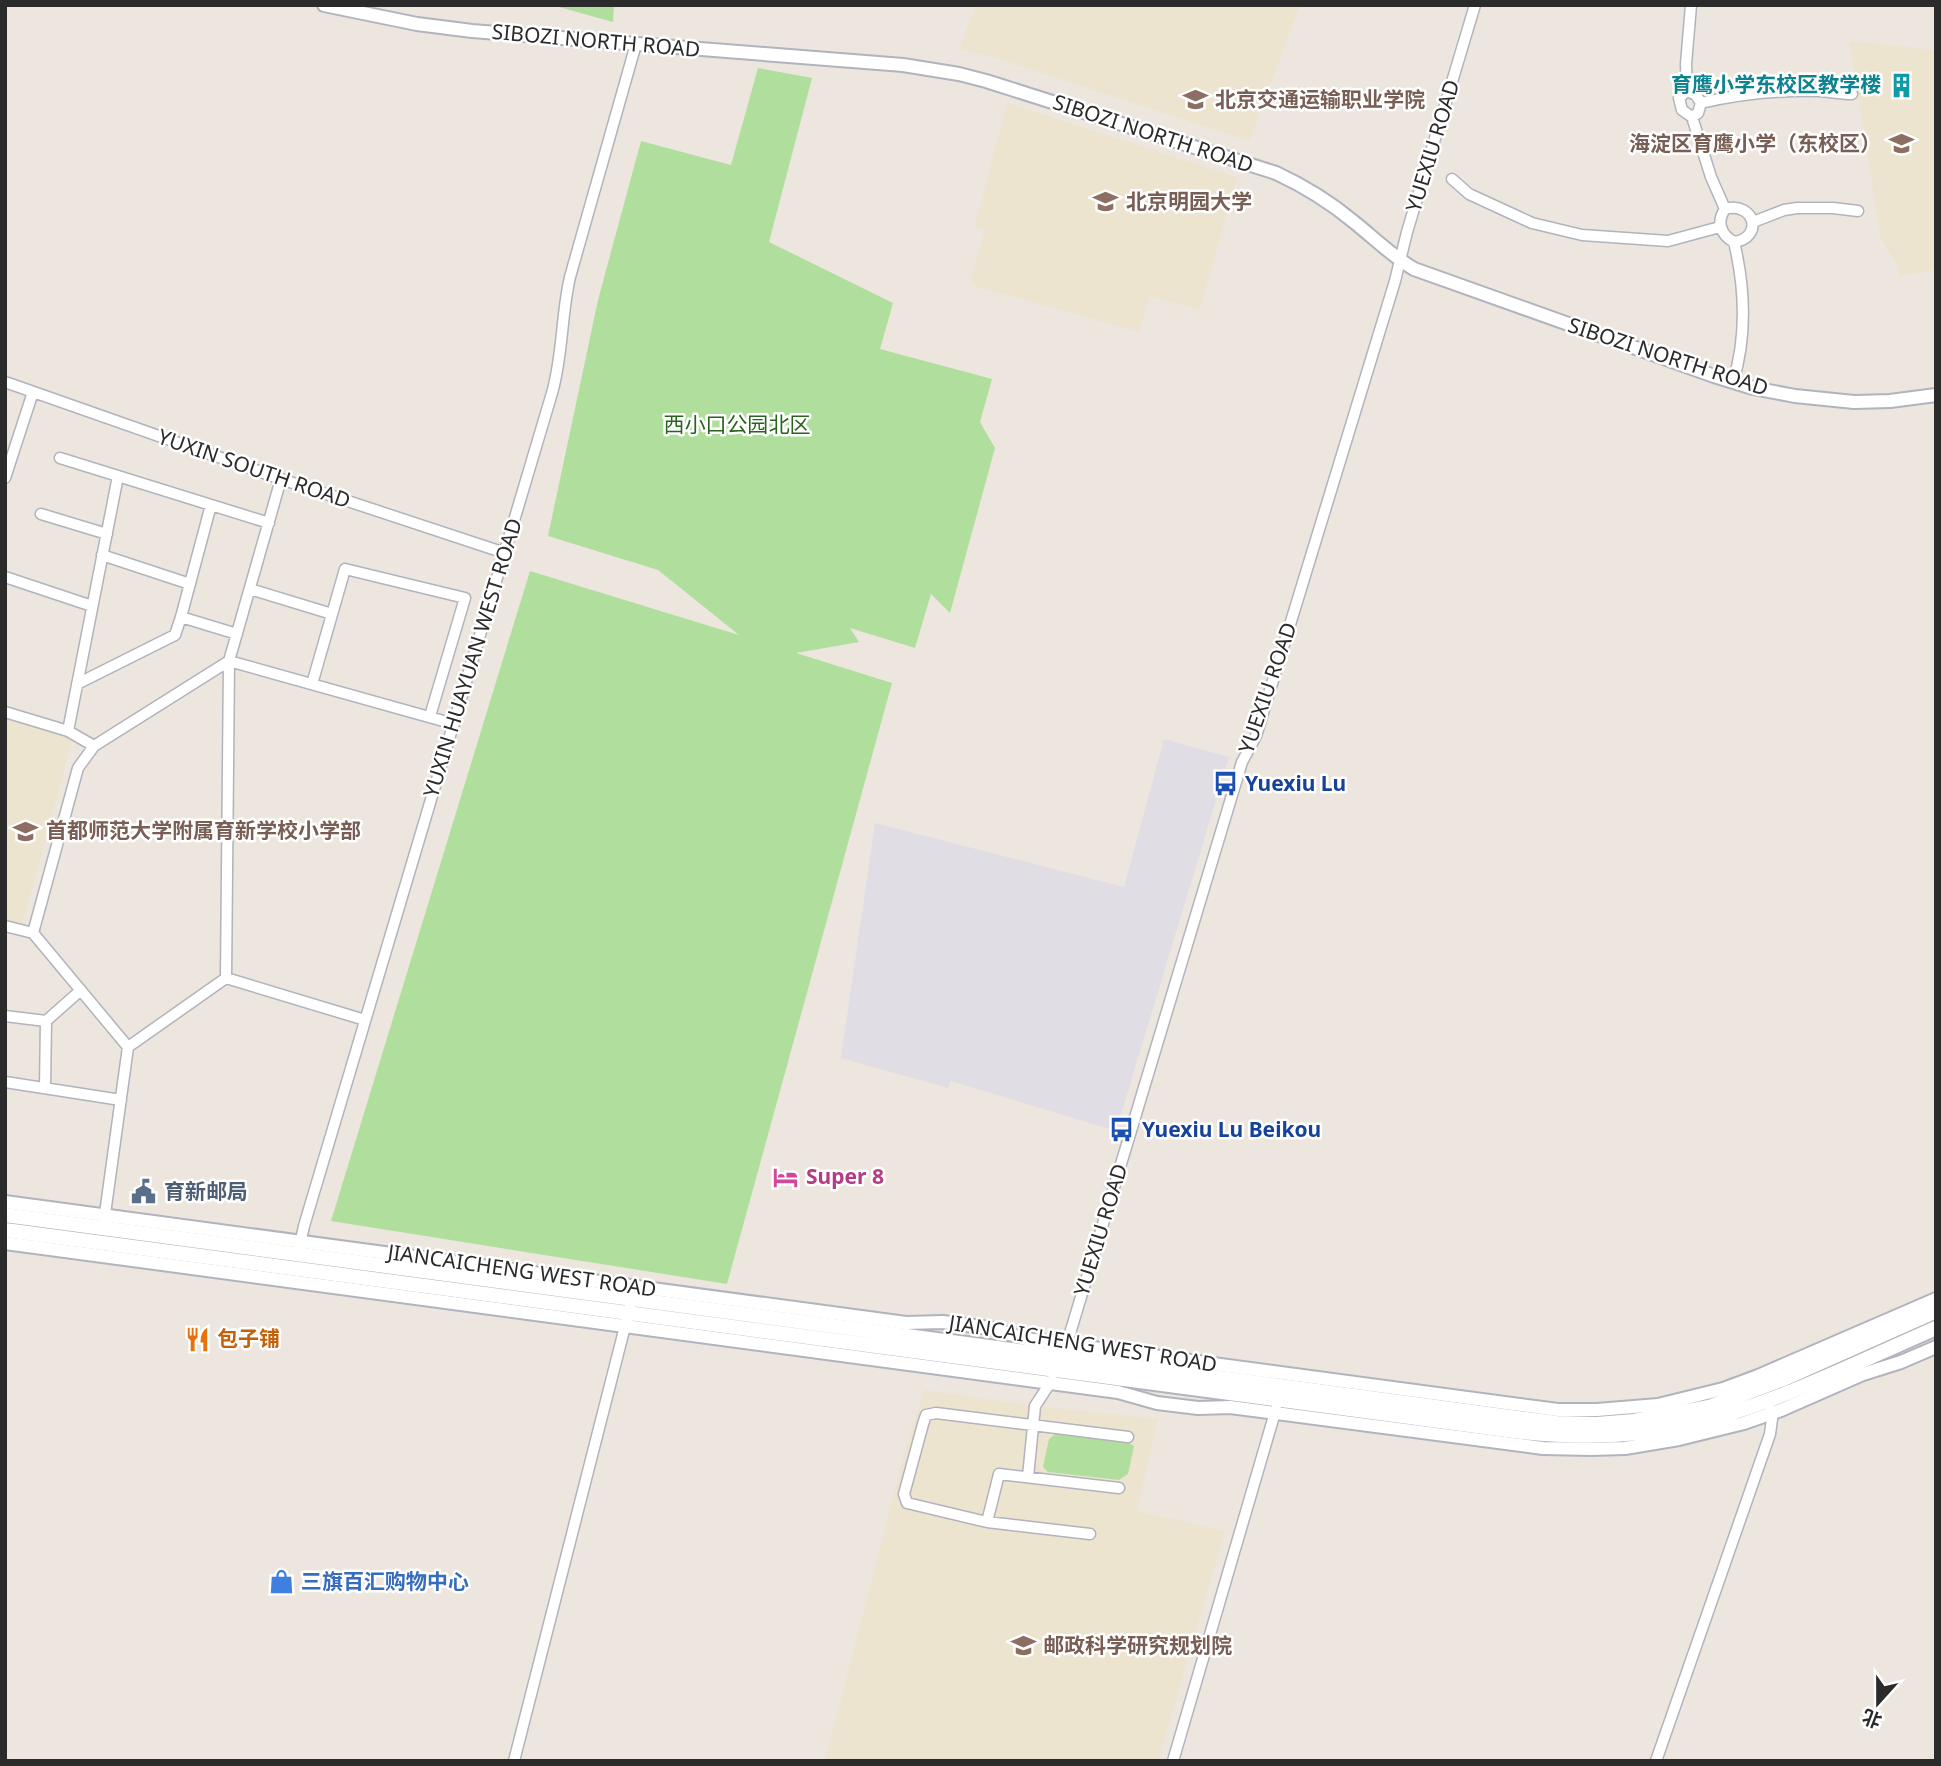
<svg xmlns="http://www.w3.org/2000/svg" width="1941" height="1766" font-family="'Noto Sans','Noto Sans SC',sans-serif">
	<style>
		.industrial { fill: #e0dee4 }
		.education { fill: #ece4ce }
		.green { fill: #b0df9d }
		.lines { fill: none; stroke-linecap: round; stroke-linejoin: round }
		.minor-casing { stroke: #b1b3bd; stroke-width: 13 }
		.tertiary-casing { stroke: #b1b3bd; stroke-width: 16 }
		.secondary-casing { stroke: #b1b3bd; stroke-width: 18 }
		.minor { stroke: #fff; stroke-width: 10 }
		.tertiary { stroke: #fff; stroke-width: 12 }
		.secondary { stroke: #fff; stroke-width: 14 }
		.labels { text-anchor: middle; stroke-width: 5; stroke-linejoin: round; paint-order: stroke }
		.street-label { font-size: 21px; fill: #2b2b2b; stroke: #fff }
		.culture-label { font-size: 21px; font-weight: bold; fill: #0d838f; stroke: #fff; text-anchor: end }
		.education-label { font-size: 21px; font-weight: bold; fill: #785e54; stroke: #fff; text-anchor: start }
		.park-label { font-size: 21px; fill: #29631f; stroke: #fff }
		.transit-label { font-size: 21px; font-weight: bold; fill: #164399; stroke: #fff; text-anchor: start }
		.hotel-label { font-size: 21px; font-weight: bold; fill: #b23c85; stroke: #fff; text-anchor: start }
		.service-label { font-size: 21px; font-weight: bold; fill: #4e5e75; stroke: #fff; text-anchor: start }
		.food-label { font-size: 21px; font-weight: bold; fill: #c56008; stroke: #fff; text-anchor: start }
		.shop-label { font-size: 21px; font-weight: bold; fill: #366cbe; stroke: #fff; text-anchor: start }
	</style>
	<rect width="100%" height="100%" fill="#ece6de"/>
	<!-- industrial -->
	<path class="industrial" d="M1164,739L1229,757L1116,1131L951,1081L948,1088L841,1058L875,823L1124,887Z"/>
	<!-- education -->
	<path class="education" d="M976,5H1300L1249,141L999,59L959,49Z
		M1849,41L1936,50V270L1899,276L1898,266L1881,239Z
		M1007,103L1237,177L1200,310L1149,296L1139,332L978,287L970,282L985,230L975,226Z
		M5,713L73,737L21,929L5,924Z
		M924,1390L1035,1406L1158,1419L1137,1511L1225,1531L1158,1761H825L907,1444Z"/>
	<!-- green -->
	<path class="green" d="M552,5H614L613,22Z
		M758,68L812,78L769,242L893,303L880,349L992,379L980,422L995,448L950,613L931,594L915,648L850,628L859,642L796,653L892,683L727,1284L331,1221L530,571L739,635L658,570L548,536L598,300L641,141L731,165Z
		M1055,1434L1129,1443L1134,1446L1128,1474L1119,1480L1048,1472L1043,1467L1049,1439Z"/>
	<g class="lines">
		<defs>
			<path id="minor" d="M1687,91L1696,95L1701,103L1698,113L1692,117L1682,110L1679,98L1687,91L1686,64L1691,5
				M1701,103C1739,94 1781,90 1820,91C1831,92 1841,94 1852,94
				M1692,117L1711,177L1725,209
				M1452,179L1469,194L1532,223L1582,235L1668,241L1720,227
				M1753,222L1784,210L1797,208H1833L1858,211
				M5,382L281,479L505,553
				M1733,382C1747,336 1745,288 1734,242C1721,235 1716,222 1725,209C1755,201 1764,238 1734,242
				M60,458L269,523
				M5,478L33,392
				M41,514L107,534
				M102,555L190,584
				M5,577L92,606
				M250,589L332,614
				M181,617L237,634
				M77,684L175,635L181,617L211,505
				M312,684L345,569L465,598L430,716
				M5,712L68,731
				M94,746L68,731L118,476
				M5,926L33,933
				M226,978L365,1020
				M5,1016L46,1021L45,1088
				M46,1021L81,990
				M128,1047L33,933L78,768L94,746L229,661L281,479
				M5,1082L121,1100
				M104,1221L128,1047L226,978L229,661L454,724
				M299,1249L304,1226L552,393C563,355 561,316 570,277L636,44
				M1065,1350L1242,762L1256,736L1395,281L1407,232L1475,5
				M1028,1477L1035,1406L1052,1380
				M987,1522L999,1474L1119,1488
				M1090,1534L987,1522L907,1503L904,1494L923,1424L926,1415L936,1413L1128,1437
				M514,1761L632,1299
				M1173,1761L1276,1409
				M1656,1761L1770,1434L1772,1419L1770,1408"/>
			<path id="tertiary" d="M324,5L417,24L472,31L903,65L959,74L986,81L1276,173C1304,186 1330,202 1354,222C1374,238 1392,256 1414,269L1714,376L1753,388L1795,396L1854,402L1890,401L1936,395
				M5,1202L906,1323L943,1322L990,1328L1026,1339L1558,1410H1597L1658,1405L1723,1389L1758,1376L1936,1299
				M5,1243L1118,1392L1157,1403L1198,1408L1230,1407L1543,1448L1591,1449L1625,1448L1679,1439L1744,1423L1781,1410L1863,1374L1901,1362L1936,1347"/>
			<path id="secondary" d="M5,1215L1556,1423L1597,1424L1634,1421L1709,1407L1781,1380L1936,1311
				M5,1230L1514,1431C1572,1438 1631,1438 1688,1425C1774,1405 1855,1363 1936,1328"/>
		</defs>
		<!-- minor casing -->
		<use href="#minor" class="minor-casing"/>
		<!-- tertiary casing -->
		<use href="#tertiary" class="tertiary-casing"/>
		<!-- secondary casing -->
		<use href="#secondary" class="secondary-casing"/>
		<!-- minor -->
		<use href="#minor" class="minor"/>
		<!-- tertiary -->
		<use href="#tertiary" class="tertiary"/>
		<!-- secondary -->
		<use href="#secondary" class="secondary"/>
	</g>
	<!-- icons -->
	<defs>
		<symbol id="building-bare" viewBox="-9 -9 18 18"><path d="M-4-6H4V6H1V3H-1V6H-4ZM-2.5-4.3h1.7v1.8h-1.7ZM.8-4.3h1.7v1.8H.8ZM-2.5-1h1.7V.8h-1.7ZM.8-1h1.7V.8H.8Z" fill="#0f9aa8" stroke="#fff" stroke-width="2.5" paint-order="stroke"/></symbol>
		<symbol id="school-bare" viewBox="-9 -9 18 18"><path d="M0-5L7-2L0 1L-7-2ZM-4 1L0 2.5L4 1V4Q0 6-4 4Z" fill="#8d6e63" stroke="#fff" stroke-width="2.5" paint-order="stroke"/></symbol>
		<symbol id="university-bare" viewBox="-9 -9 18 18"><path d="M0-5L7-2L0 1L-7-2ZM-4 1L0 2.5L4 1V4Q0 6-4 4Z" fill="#8d6e63" stroke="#fff" stroke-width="2.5" paint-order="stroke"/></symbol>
		<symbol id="bus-bare" viewBox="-9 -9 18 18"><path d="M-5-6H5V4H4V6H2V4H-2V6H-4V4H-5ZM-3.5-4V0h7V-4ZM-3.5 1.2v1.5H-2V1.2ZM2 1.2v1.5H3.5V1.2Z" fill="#1a4fb4" stroke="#fff" stroke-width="2.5" paint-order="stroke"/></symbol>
		<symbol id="hotel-bare" viewBox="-9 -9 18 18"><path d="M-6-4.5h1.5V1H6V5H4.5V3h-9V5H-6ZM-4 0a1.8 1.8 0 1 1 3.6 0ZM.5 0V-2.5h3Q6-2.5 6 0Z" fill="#d1479c" stroke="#fff" stroke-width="2.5" paint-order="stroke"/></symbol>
		<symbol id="civic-bare" viewBox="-9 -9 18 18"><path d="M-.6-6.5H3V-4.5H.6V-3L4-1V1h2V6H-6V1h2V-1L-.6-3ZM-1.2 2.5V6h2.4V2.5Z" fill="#5c6f8a" stroke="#fff" stroke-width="2.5" paint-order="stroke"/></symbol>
		<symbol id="restaurant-bare" viewBox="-9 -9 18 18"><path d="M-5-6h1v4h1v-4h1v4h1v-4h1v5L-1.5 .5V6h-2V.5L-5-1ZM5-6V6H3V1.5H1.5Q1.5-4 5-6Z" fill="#e8710a" stroke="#fff" stroke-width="2.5" paint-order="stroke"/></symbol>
		<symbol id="shop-bare" viewBox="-9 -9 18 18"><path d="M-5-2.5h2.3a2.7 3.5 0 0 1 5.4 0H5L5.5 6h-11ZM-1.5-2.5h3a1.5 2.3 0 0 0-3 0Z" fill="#3f7fe0" stroke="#fff" stroke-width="2.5" paint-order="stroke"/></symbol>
	</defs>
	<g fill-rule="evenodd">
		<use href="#building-bare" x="1884" y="68" width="35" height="35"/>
		<use href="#school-bare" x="1178" y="82" width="35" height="35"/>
		<use href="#school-bare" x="1884" y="126" width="35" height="35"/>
		<use href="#university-bare" x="1088" y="184" width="35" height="35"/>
		<use href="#bus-bare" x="1208" y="766" width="35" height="35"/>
		<use href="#school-bare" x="8" y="814" width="35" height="35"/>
		<use href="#bus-bare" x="1104" y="1112" width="35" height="35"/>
		<use href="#hotel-bare" x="768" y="1160" width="35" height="35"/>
		<use href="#civic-bare" x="126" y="1174" width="35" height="35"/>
		<use href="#restaurant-bare" x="180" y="1322" width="35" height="35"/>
		<use href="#shop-bare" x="264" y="1564" width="35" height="35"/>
		<use href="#university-bare" x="1006" y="1628" width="35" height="35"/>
	</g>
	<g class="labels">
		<!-- street labels -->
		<g class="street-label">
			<text transform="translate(596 41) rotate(5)" y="7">SIBOZI NORTH ROAD</text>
			<text transform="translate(1153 134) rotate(18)" y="7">SIBOZI NORTH ROAD</text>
			<text transform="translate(1433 146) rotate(-73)" y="7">YUEXIU ROAD</text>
			<text transform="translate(1668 357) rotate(18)" y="7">SIBOZI NORTH ROAD</text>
			<text transform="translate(254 469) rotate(19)" y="7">YUXIN SOUTH ROAD</text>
			<text transform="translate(473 658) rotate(-73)" y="7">YUXIN HUAYUAN WEST ROAD</text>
			<text transform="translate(1268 688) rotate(-71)" y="7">YUEXIU ROAD</text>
			<text transform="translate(1101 1230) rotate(-73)" y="7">YUEXIU ROAD</text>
			<text transform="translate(522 1271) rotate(8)" y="7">JIANCAICHENG WEST ROAD</text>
			<text transform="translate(1083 1344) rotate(9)" y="7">JIANCAICHENG WEST ROAD</text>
		</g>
		<!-- culture labels -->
		<g class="culture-label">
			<text x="1881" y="92">育鹰小学东校区教学楼</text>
		</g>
		<!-- education labels -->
		<g class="education-label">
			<text x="1215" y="107">北京交通运输职业学院</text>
			<text x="1881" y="151" text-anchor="end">海淀区育鹰小学（东校区）</text>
			<text x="1126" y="209">北京明园大学</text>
			<text x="46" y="838">首都师范大学附属育新学校小学部</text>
			<text x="1043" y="1653">邮政科学研究规划院</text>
		</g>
		<!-- park labels -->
		<g class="park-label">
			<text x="737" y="432">西小口公园北区</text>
		</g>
		<!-- transit labels -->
		<g class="transit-label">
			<text x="1245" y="791">Yuexiu Lu</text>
			<text x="1142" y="1137">Yuexiu Lu Beikou</text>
		</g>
		<!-- hotel labels -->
		<g class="hotel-label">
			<text x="806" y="1184">Super 8</text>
		</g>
		<!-- service labels -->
		<g class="service-label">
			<text x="164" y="1199">育新邮局</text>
		</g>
		<!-- food labels -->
		<g class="food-label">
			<text x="217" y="1346">包子铺</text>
		</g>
		<!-- shop labels -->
		<g class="shop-label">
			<text x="301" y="1589">三旗百汇购物中心</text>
		</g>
	</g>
	<!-- border -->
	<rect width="1941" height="1766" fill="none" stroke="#2b2b2b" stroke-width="14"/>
	<!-- north arrow -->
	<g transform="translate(1878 1703) rotate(201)" stroke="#ffffff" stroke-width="5" paint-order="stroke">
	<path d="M0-5L12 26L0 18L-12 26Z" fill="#2b2b2b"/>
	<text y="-10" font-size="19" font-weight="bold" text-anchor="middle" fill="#2b2b2b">北</text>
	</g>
</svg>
